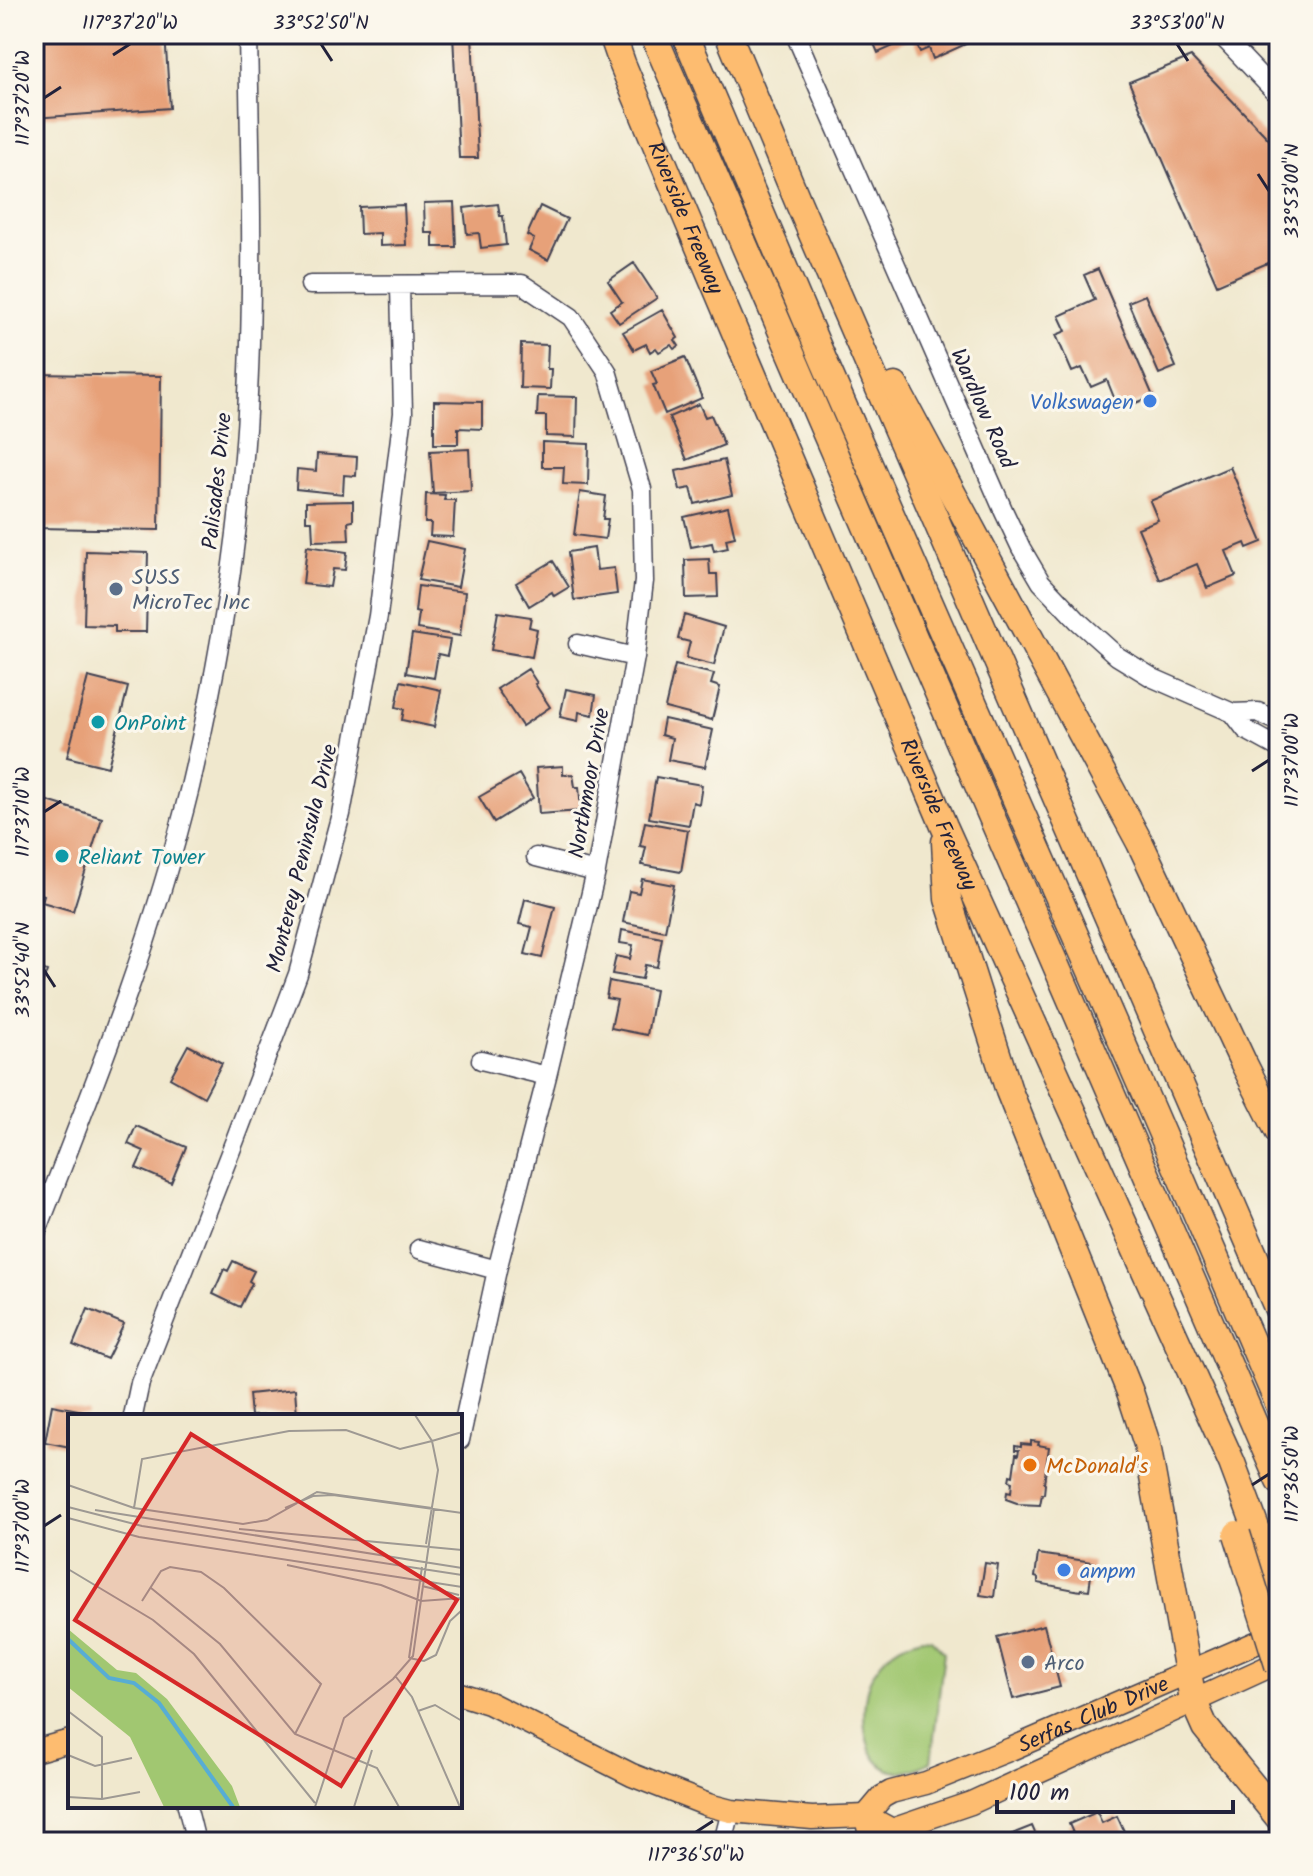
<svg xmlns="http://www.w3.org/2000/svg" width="1313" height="1876" font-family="Kalam,sans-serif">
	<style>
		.green { fill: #a1c771; stroke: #627456; stroke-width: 2 }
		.building { fill: #e7a179 }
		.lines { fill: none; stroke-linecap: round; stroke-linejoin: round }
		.minor-casing { stroke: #414051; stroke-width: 21 }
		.major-casing { stroke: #414051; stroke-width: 25 }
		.highway-casing { stroke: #414051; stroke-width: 29 }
		.minor { stroke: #fff; stroke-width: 18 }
		.major { stroke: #fdbc6f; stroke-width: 22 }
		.highway { stroke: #fdbc6f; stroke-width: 26 }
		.highway-bridge-casing { stroke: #414051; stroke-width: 29; stroke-linecap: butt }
		.highway-bridge { stroke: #fdbc6f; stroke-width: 26 }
		.ticks { fill: none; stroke: #22223b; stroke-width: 3 }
		.shop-dot { fill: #3f7fe0; stroke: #fbf7ec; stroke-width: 3 }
		.service-dot { fill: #5c6f8a; stroke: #fbf7ec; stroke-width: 3 }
		.culture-dot { fill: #0f9aa8; stroke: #fbf7ec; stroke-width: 3 }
		.food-dot { fill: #e8710a; stroke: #fbf7ec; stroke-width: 3 }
		.labels { text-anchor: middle; stroke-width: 6; stroke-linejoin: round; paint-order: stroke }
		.street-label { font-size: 22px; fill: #22223b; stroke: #fbf7ec }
		.shop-label { font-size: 22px; fill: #366cbe; stroke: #fbf7ec; text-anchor: end }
		.service-label { font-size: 22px; fill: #4e5e75; stroke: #fbf7ec; text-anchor: start }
		.culture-label { font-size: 22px; fill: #0d838f; stroke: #fbf7ec; text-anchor: start }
		.food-label { font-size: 22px; fill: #c56008; stroke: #fbf7ec; text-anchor: start }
		.inset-river { fill: none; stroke: #57add4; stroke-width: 4 }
		.inset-road { fill: none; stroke: #9e9993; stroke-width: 2 }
		.view { fill: #d62828; fill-opacity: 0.15; stroke: #d62828; stroke-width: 4 }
		.inset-edge { fill: none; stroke: #22223b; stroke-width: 4 }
		.neatline { fill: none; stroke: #22223b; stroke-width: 3 }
		.ticks-label { font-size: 20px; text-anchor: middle; fill: #22223b }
	</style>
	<rect width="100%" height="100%" fill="#fbf7ec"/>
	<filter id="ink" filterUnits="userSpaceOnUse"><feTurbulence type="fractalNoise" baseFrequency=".0125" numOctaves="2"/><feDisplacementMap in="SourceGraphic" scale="16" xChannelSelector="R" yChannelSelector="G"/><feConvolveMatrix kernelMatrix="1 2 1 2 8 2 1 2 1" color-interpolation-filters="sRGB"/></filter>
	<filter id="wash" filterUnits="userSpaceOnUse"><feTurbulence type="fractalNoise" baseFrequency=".006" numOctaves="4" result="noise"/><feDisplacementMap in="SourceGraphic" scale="32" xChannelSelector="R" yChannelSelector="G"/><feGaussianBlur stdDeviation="1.8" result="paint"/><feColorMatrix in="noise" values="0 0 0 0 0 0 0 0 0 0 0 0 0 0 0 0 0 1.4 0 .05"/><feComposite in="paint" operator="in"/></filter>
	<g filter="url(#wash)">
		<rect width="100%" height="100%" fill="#f0e8ce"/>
		<!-- green -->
		<path class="green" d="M922,1638L931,1639L944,1652L931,1762C922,1766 911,1772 901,1772C859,1773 858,1699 873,1674C884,1655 901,1643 922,1638Z"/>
		<g id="blocks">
			<!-- building -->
			<path class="building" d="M34,34H165L170,108L34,118Z
				M453,34H472L478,158H459Z
				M870,34H964L968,43L933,59L929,48L920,52L913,37L878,53Z
				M1191,57L1279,150V258L1217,285L1129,82Z
				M454,202L456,247H433V233H425L424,203Z
				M498,204L500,216H503L506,245L481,248L479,233L467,234L464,208Z
				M404,205L406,245L380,246V233L360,234L359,207Z
				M540,206L567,219L548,260L529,250L534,239L527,235Z
				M634,263L657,298L619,323L610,310L622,302L608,281Z
				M1098,269L1153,396L1119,410L1107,380L1091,387L1082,368L1072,372L1056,335L1066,331L1059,316L1095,300L1084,275Z
				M1145,295L1176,367L1159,374L1128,302Z
				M662,310L678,338L675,340L679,346L674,349L671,345L659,352L656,348L650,352L646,344L634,350L623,332Z
				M521,344L548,345L547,369H551L550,389L520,388Z
				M685,357L702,398L665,414L653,385L657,384L651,371Z
				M34,374L161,376L159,530L34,528Z
				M538,396L577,397L576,437L546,436V416H537Z
				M434,401L482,402V429L458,428V444H434Z
				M699,404L705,417L711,415L724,445L687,460L669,417Z
				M542,442L589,444L588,485L563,484L564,467H542Z
				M469,449L471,491L433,493L430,451Z
				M317,454L357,457L356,476L344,475L343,494L296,489L297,469L316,471Z
				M724,460L732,495L695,504L691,488L680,490L676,471Z
				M1230,467L1262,542L1247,548L1245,543L1226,551L1236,576L1207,588L1197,564L1160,580L1138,528L1158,520L1150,501Z
				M580,492L606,496L603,519H608L605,539L574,535Z
				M426,494L445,495L444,500H455L453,537L430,536L431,523H425Z
				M353,501V521L348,522L349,540L313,541L312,521H306V502Z
				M728,507L735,537L726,539L728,548L714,551L712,543L691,547L684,517Z
				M427,541L465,549L458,587L418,580Z
				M307,546L347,552L345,570L333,569L330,587L303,584Z
				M594,548L597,570L614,568L617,594L574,600L568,552Z
				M86,551L148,553L146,632H115V626L84,625Z
				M709,559L710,574H717L718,597L686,598L685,560Z
				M553,561L569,587L554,596L552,592L529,606L516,583Z
				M418,586L465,592L460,636L417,629L419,613L415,612Z
				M498,612L531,617L529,627L537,629L532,657L491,650Z
				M684,615L724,627L714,665L686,658L690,642L678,639Z
				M412,634L450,640L447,656L438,654L434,678L406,673Z
				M675,665L714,674L711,684L720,687L712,720L665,708Z
				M528,669L537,683L535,684L550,707L522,726L497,689Z
				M88,677L128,687L108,767L67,757Z
				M401,681L441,690L434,727L402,720L404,709L396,707Z
				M566,689L596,695L593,715L579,712L578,721L560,717Z
				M664,719L713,730L705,767L668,760L672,738L661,735Z
				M563,766V775L573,774L575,787H579L581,811L539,814L536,768Z
				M519,774L533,798L494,822L479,797Z
				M656,777L702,785L699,804L693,802L689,825L649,818Z
				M41,799L102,818L73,911L42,902L44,895L34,892V820Z
				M645,822L688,830L681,872L642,865L646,847L640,846Z
				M642,879L674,885L665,931L623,922L629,891L639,893Z
				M525,899L555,907L542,958L525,954L532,927L519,924Z
				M622,930L662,938L657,967L645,965L642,979L612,974L616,956L630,959L633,945L620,943Z
				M34,966L47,971L34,1007Z
				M609,981L655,990L647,1035L611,1028L617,1000L606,998Z
				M188,1045L222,1063L204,1097L170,1078Z
				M136,1126L186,1147L171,1183L136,1168L144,1151L128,1144Z
				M233,1261L254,1271L249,1281L252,1283L240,1307L213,1294L224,1269L228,1271Z
				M88,1309L124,1324L107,1359L73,1345Z
				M295,1389L297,1415L251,1416L249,1394Z
				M52,1405L89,1412L88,1416H70V1447L45,1442Z
				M1031,1441L1039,1442L1038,1445L1049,1447L1044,1483L1045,1484L1044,1494H1042L1040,1505L1017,1504V1503L1006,1499L1007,1492L1011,1493L1012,1482L1009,1481L1010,1475L1013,1476L1016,1454L1018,1455L1019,1450H1015V1446L1021,1447V1444L1031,1445Z
				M1038,1554L1093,1562L1089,1590L1081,1589L1080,1591L1038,1583V1578L1035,1577Z
				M985,1563L998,1565L994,1597L980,1595Z
				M1044,1625L1060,1687L1013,1699L997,1637Z
				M1097,1812L1102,1823L1117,1816L1129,1842H1077L1069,1824Z
				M1032,1826L1039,1842H996L1017,1832Z"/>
		</g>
	</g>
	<g filter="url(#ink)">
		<use href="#blocks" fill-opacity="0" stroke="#414051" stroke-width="2"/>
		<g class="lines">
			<defs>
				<path id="minor" d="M795,34L1004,512L1021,548L1041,582L1078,621L1117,656L1153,678L1233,713L1258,712L1279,722
					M1220,34L1279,96
					M310,285L522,284L571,317L607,371L642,489L644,581L635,657L596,872L547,1076L497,1270L460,1440
					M578,644L635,657
					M1233,713L1246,730L1279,748
					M536,857L596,872
					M481,1060L547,1076
					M34,1239C92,1090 152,943 190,787C220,659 242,526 248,394C254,274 250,154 248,34
					M419,1249L497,1270
					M133,1416L140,1383L235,1140L298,974L341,814L378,616L403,413L400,286
					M187,1806L196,1842
					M723,1842L731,1811"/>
				<g id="major">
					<path d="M460,1694L489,1703L632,1775L708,1805L731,1811L812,1818L866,1816L892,1830L971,1803L1279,1662"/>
					<path d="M34,1751L70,1741"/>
					<path id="s1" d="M866,1816L882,1797L891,1792L926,1783L1011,1749L1279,1633"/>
					<path d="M866,1816L871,1842"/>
				</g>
				<g id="highway">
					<path id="s2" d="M612,34L622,63L682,207L944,826L1232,1463L1279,1589"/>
					<path d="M653,34L1279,1481"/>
					<path d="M685,34L823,359L1153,1113L1279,1405"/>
					<path d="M728,34L799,204L1279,1312"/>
					<path d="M895,386L1140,843L1243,1062L1279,1133"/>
					<path d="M945,842L948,899L1009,1091L1130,1392L1147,1444L1193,1700L1205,1727L1279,1818"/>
				</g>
			</defs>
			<!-- minor casing -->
			<use href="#minor" class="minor-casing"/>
			<!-- major casing -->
			<use href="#major" class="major-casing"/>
			<!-- highway casing -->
			<use href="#highway" class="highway-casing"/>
			<!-- minor -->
			<use href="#minor" class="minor"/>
			<!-- major -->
			<use href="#major" class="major"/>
			<!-- highway -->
			<use href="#highway" class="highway"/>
			<defs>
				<path id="highway-bridge" d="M1237,1534L1279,1668"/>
			</defs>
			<!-- highway-bridge casing -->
			<use href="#highway-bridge" class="highway-bridge-casing"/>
			<!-- highway-bridge -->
			<use href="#highway-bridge" class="highway-bridge"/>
		</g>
	</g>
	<!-- ticks -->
	<path class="ticks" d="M321,44L332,61M1177,44L1188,61M113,55L130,44M44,98L61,87M1258,174L1269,191M1252,771L1269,760M44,812L61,801M44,970L55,987M1252,1485L1269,1474M44,1526L61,1515M696,1832L713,1821"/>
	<!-- markers -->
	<g class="shop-dot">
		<circle cx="1150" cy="401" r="8"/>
		<circle cx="1064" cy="1570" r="8"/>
	</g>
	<g class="service-dot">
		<circle cx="116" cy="589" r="8"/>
		<circle cx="1028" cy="1662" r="8"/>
	</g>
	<g class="culture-dot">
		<circle cx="98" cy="722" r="8"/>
		<circle cx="62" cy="856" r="8"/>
	</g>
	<circle class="food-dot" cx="1030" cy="1465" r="8"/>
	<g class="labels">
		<!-- street labels -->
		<g class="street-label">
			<text dy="8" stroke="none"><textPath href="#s2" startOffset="198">Riverside Freeway</textPath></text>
			<text transform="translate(984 408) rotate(66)" y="8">Wardlow Road</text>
			<text transform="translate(216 481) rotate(-84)" y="8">Palisades Drive</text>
			<text transform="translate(588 783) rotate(-80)" y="8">Northmoor Drive</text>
			<text dy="8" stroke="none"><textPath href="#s2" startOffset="846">Riverside Freeway</textPath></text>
			<text transform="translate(301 858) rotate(-76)" y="8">Monterey Peninsula Drive</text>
			<text dy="8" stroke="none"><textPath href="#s1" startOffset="252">Serfas Club Drive</textPath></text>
		</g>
		<!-- shop labels -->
		<g class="shop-label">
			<text x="1134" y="409">Volkswagen</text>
			<text x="1080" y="1578" text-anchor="start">ampm</text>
		</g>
		<!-- service labels -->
		<g class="service-label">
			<text x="132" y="584">SUSS<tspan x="132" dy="25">MicroTec Inc</tspan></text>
			<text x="1044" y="1670">Arco</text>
		</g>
		<!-- culture labels -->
		<g class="culture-label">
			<text x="114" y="730">OnPoint</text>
			<text x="78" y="864">Reliant Tower</text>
		</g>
		<!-- food labels -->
		<g class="food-label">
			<text x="1046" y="1473">McDonald's</text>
		</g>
	</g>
	<!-- overview -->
	<g transform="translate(68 1414)">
		<rect width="394" height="394" fill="#f0e8ce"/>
		<path d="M0,215L49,256L68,259L99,285L164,372L172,393H96L62,323L0,273Z" fill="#a1c771"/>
		<path class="inset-river" d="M0,225L41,264L66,269L91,289L165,393"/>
		<path class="inset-road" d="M347,1L364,27L370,56L358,130M364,27L394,18M0,71L66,94L175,110L199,106L249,78L364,94M0,93L74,112L394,161M66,94L74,45L221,17L278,16L332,35L364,27M217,94L245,82L265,81L394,99M27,96L394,154M0,104L71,123L394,173M171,115L394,136M219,151L313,171L353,187L394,184M0,155L85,206L126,240L247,389M354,172L391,181M83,174L152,230L227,320L309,354L331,393M74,187L93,157L102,153L133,158L156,174L253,270L227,320M341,244L354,153M341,244L356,247L368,241L382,207L394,196M328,263L344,283L392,393M0,297L34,323V385M350,297L367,291L394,307M0,341L27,352L64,344M0,383L34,385L72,378M247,393L276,304L325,265L345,242L366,95M286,393L304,336"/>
		<path class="view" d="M123,20L389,186L273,372L7,206Z"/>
		<rect width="394" height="394" class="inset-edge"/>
	</g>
	<!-- margin -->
	<rect width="1313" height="1876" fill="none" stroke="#fbf7ec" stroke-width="88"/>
	<!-- scale -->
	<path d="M997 1800v12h236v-12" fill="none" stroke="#22223b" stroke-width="4"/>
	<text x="1009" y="1800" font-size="24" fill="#22223b" stroke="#fbf7ec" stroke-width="6" paint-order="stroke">100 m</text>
	<rect x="44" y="44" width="1225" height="1788" class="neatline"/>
	<g class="ticks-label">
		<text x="130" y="29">117°37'20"W</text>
		<text x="321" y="29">33°52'50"N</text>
		<text x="1177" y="29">33°53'00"N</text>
		<text transform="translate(22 98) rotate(-90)" y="7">117°37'20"W</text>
		<text transform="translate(1291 191) rotate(-90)" y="7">33°53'00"N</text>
		<text transform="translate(1291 760) rotate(-90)" y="7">117°37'00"W</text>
		<text transform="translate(22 812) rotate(-90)" y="7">117°37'10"W</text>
		<text transform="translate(22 970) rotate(-90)" y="7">33°52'40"N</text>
		<text transform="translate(1291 1474) rotate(-90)" y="7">117°36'50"W</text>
		<text transform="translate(22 1526) rotate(-90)" y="7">117°37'00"W</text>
		<text x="696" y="1861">117°36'50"W</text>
	</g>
</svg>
